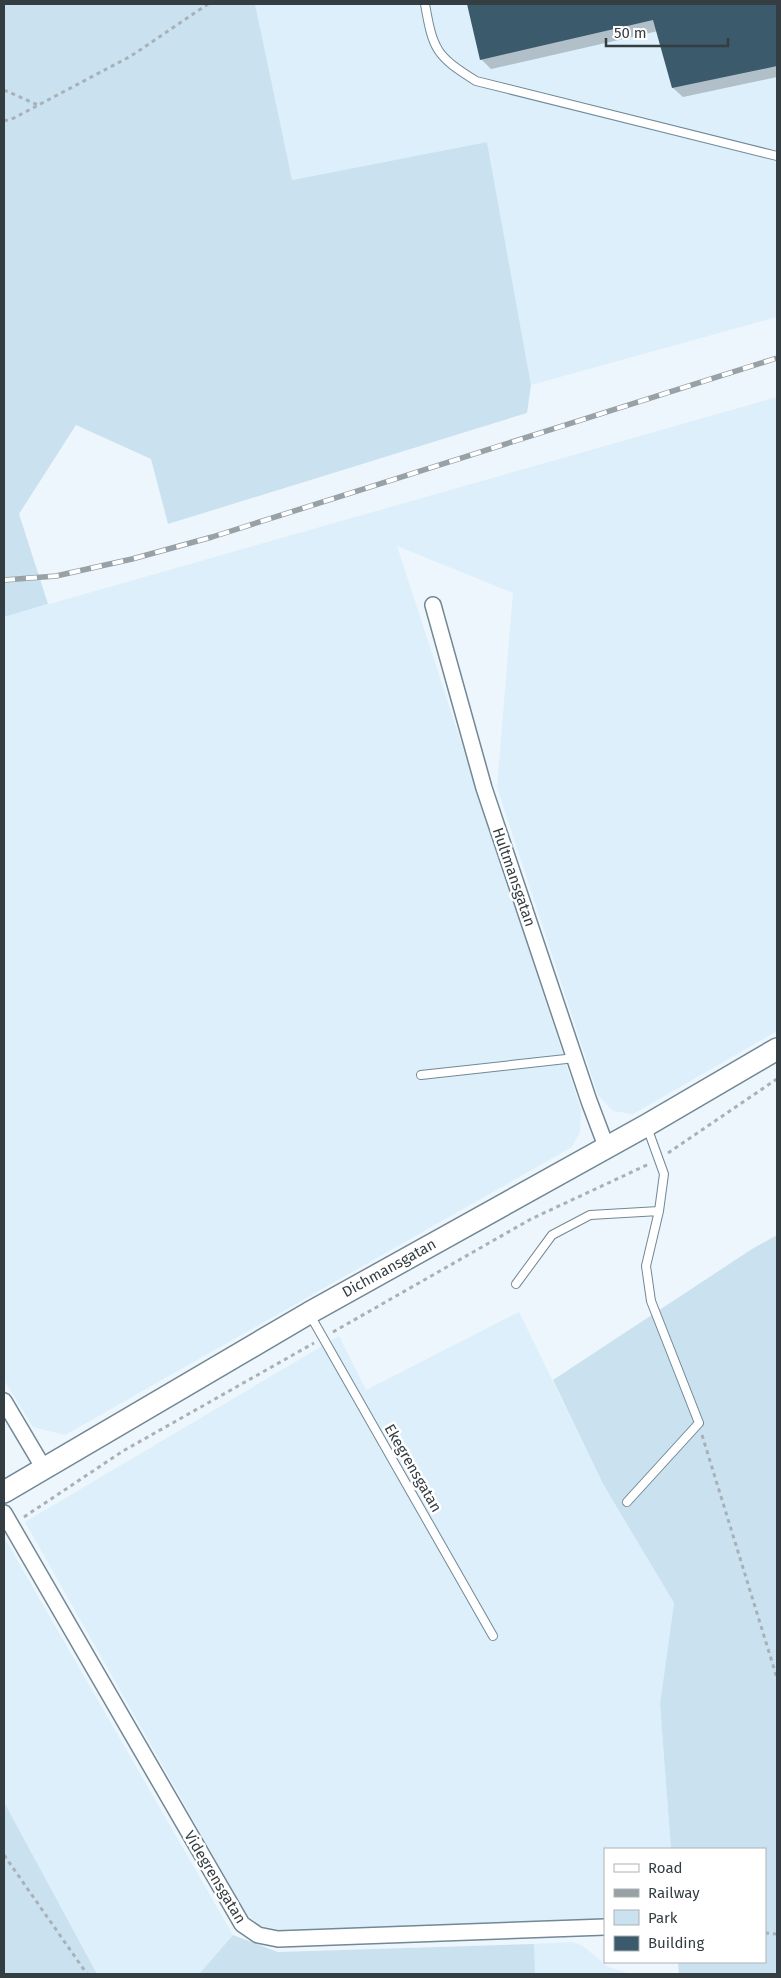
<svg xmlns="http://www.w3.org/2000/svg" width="781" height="1978" font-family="'Fira Sans',sans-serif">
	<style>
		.built { fill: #dceffa }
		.green { fill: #cae2f0 }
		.shadow { fill: #0003 }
		.building { fill: #3b5a6b }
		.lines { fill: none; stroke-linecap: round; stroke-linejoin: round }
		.lane-casing { stroke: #728895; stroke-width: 10 }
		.street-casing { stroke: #728895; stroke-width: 18 }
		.secondary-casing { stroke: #728895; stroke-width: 24 }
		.path { stroke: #a8b1b7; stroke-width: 3; stroke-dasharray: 4 4; stroke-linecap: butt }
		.lane { stroke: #fff; stroke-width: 8 }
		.street { stroke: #fff; stroke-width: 15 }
		.secondary { stroke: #fff; stroke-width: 21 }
		.rail-casing { stroke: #97a1a6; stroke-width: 5.5 }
		.rail { stroke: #fff; stroke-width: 4; stroke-dasharray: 11; stroke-linecap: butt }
		.labels { text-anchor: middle; stroke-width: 5; stroke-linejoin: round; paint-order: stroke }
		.street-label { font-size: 15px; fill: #333d42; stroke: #fff }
	</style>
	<rect width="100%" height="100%" fill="#edf6fc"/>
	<!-- built -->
	<path class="built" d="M255,4H777V317L531,385L487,142L291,180Z
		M777,397V1031L633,1114L613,1111L598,1095L497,787L513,593L397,546L581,1110L580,1132L572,1147L65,1435L33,1427L4,1380V617Z
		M519,1312L603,1484L674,1603L660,1704L671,1849H605V1919L281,1930L259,1925L247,1915L25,1522L339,1336L366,1390Z
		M5,1539L233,1935L199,1974H97L4,1802V1540Z
		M572,1942L583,1946L608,1967L632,1974H535L534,1944Z"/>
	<!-- green -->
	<path class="green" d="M4,4H255L292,180L487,142L531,385L527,413L168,524L151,459L76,425L19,514L48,604L4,617Z
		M777,1235V1974H679L678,1962H765V1849H671L660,1704L674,1603L603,1484L553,1380L752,1249Z
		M4,1802L97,1974H4Z
		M233,1935L278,1952L534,1944L535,1974H199Z"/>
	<!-- shadow -->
	<path class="shadow" d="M468,4H777V77L683,97L673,88L658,31L491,69L481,59Z"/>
	<!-- building -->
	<path class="building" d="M467,4H777V66L672,88L653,20L480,60Z"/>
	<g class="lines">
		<defs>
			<path id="lane" d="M425,4C433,50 436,56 476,81L777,156
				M421,1075L575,1058
				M516,1284L552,1235L590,1215L659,1211
				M310,1315L493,1636
				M627,1502L699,1423L651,1301L646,1266L659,1211L664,1174L647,1127"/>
			<path id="street" d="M433,605L484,788L589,1101L606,1146
				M4,1401L43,1467
				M4,1513L242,1924L258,1935L278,1939L605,1927"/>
			<path id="secondary" d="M4,1492L309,1313L647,1125L777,1049"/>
		</defs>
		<!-- lane casing -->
		<use href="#lane" class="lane-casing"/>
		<!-- street casing -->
		<use href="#street" class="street-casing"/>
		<!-- secondary casing -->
		<use href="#secondary" class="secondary-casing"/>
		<!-- path -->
		<path class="path" d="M4,90L38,105
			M4,121L14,118L131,56L208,4
			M668,1153L777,1079
			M333,1332L531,1219L649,1164
			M702,1435L777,1678
			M24,1517L123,1451L314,1343
			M4,1855L87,1974
			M765,1933L777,1934"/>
		<!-- lane -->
		<use href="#lane" class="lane"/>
		<!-- street -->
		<use href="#street" class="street"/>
		<!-- secondary -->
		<use href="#secondary" class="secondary"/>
		<defs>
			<path id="rail" d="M4,580L56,576L132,559L212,537L777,358"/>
		</defs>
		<!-- rail casing -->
		<use href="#rail" class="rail-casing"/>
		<!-- rail -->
		<use href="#rail" class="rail"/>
	</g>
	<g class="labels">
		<!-- street labels -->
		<g class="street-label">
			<text transform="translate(514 877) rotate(71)" y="5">Hultmansgatan</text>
			<text transform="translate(389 1268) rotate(-29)" y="5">Dichmansgatan</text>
			<text transform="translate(413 1468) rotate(60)" y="5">Ekegrensgatan</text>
			<text transform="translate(215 1877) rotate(59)" y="5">Videgrensgatan</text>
		</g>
	</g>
	<!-- border -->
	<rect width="781" height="1978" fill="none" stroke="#333d42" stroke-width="10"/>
	<!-- legend -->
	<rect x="604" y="1848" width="162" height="115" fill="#ffffff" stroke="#adb1b3"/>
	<rect x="614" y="1864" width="25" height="8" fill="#ffffff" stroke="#adb1b3"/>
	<text x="648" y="1873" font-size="15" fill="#333d42">Road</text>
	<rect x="614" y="1889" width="25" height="8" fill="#97a1a6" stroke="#adb1b3"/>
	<text x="648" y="1898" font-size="15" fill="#333d42">Railway</text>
	<rect x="614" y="1910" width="25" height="15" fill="#cae2f0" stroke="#adb1b3"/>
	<text x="648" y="1923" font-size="15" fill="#333d42">Park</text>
	<rect x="614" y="1936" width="25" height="15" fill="#3b5a6b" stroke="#adb1b3"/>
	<text x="648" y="1948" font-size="15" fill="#333d42">Building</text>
	<!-- scale -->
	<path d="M606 38v8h122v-8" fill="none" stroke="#333d42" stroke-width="2.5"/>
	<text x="614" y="38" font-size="15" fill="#333d42" stroke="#ffffff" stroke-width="4" paint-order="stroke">50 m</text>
</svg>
